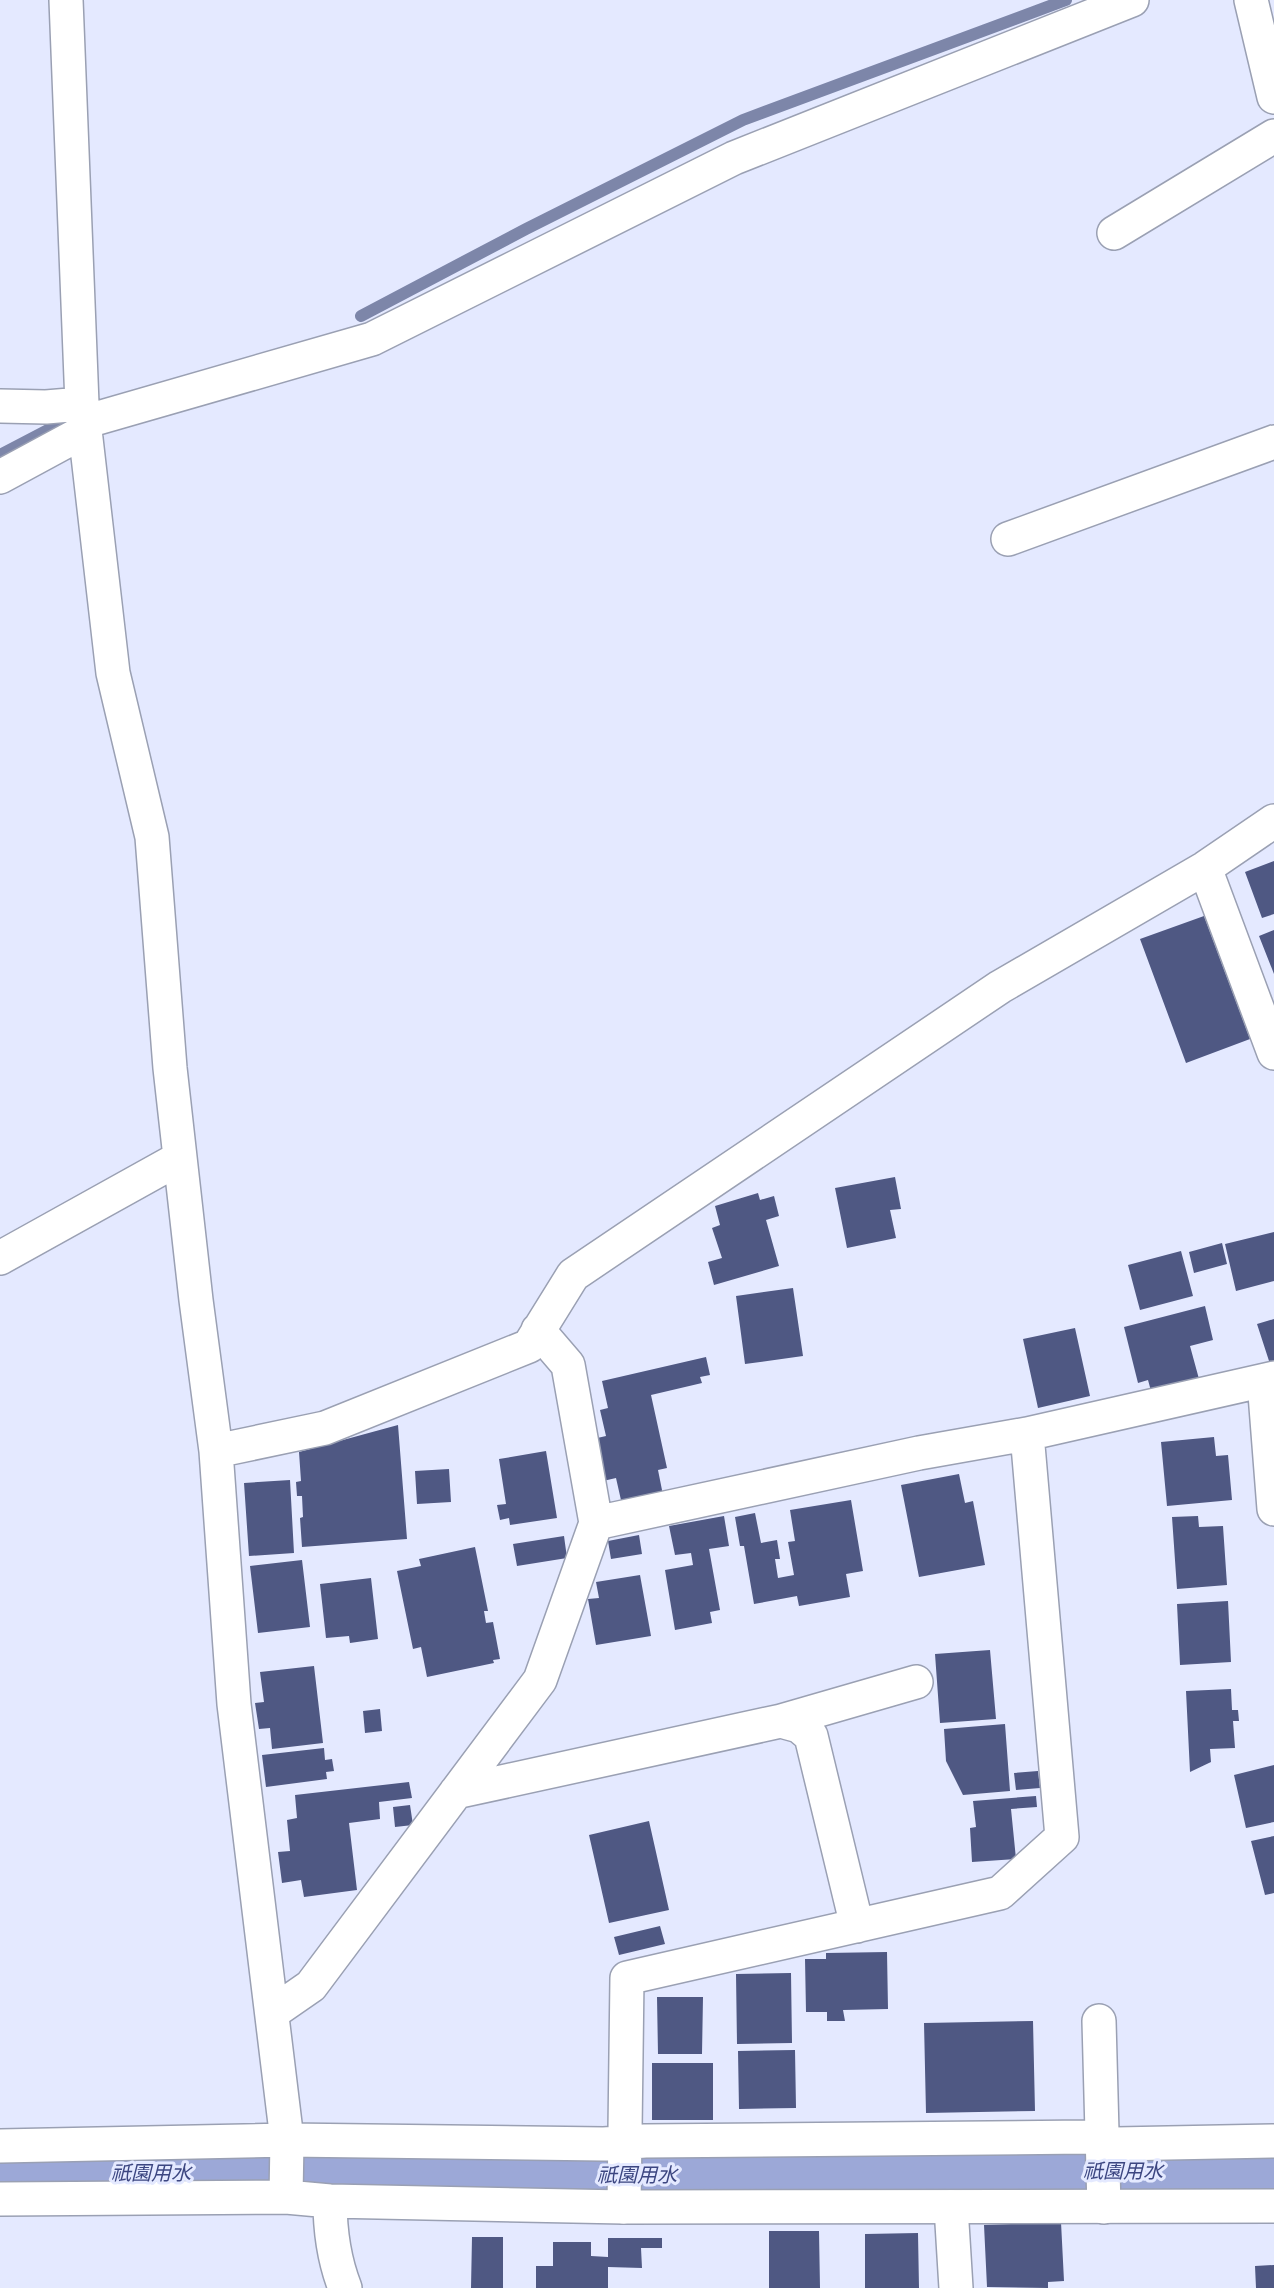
<svg xmlns="http://www.w3.org/2000/svg" width="1274" height="2288" font-family="Raleway,'Noto Sans JP',sans-serif">
	<style>
		.lines { fill: none; stroke-linecap: round; stroke-linejoin: round }
		.stream { stroke: #7d86a9; stroke-width: 12 }
		.river { stroke: #9ca8d7; stroke-width: 74 }
		.building { fill: #4f5883 }
		.minor-casing { stroke: #9aa0b3; stroke-width: 36 }
		.tertiary-casing { stroke: #9aa0b3; stroke-width: 36 }
		.minor { stroke: #fff; stroke-width: 33 }
		.tertiary { stroke: #fff; stroke-width: 33 }
		.labels { text-anchor: middle; stroke-width: 6; stroke-linejoin: round; paint-order: stroke }
		.water-label { font-size: 20px; font-style: italic; fill: #3c4681; stroke: #e4e9ff }
	</style>
	<rect width="100%" height="100%" fill="#e4e9ff"/>
	<g class="lines">
		<!-- stream -->
		<path class="stream" d="M361,316L526,229L743,120L1066,0
			M0,455L67,420"/>
		<!-- river -->
		<path class="river" d="M0,2173C425,2172 849,2176 1274,2170"/>
	</g>
	<!-- building -->
	<path class="building" d="M1274,861V914L1262,918L1245,872Z
		M1204,916L1250,1039L1186,1063L1140,939Z
		M1274,930V974L1259,936Z
		M895,1177L901,1209L890,1210L896,1238L847,1248L835,1188Z
		M758,1193L760,1200L774,1196L779,1216L766,1220L779,1266L714,1285L708,1262L722,1258L712,1228L720,1225L715,1206Z
		M1274,1232V1281L1236,1291L1225,1244Z
		M1222,1243L1227,1264L1194,1273L1189,1252Z
		M1181,1251L1193,1296L1140,1310L1128,1265Z
		M793,1288L803,1356L745,1364L736,1296Z
		M1205,1306L1213,1340L1190,1346L1199,1379L1151,1391L1148,1380L1138,1383L1124,1327Z
		M1274,1319V1363L1270,1364L1257,1324Z
		M1075,1328L1090,1396L1038,1408L1023,1339Z
		M706,1357L710,1375L700,1377L702,1383L651,1395L667,1468L658,1470L664,1500L623,1509L616,1478L603,1481L593,1439L606,1436L600,1410L608,1408L602,1381Z
		M398,1425L407,1539L302,1547L300,1518L303,1517L302,1496H297L296,1482L301,1481L299,1452Z
		M1214,1437L1216,1456L1228,1455L1232,1500L1167,1506L1161,1442Z
		M546,1451L557,1518L510,1525L509,1518L500,1520L497,1505L506,1504L499,1459Z
		M449,1469L451,1502L417,1504L415,1471Z
		M959,1474L965,1503L973,1501L985,1565L919,1577L901,1485Z
		M290,1480L294,1553L249,1556L244,1483Z
		M851,1500L863,1571L846,1574L850,1597L799,1606L797,1596L754,1604L744,1546H740L735,1517L755,1513L761,1543L777,1540L780,1559H775L778,1578L794,1575L788,1542L795,1541L790,1510Z
		M724,1516L729,1546L709,1549L720,1610L710,1612L712,1623L675,1630L665,1570L693,1565L691,1553L675,1555L669,1526Z
		M1198,1516L1199,1527L1223,1526L1227,1585L1177,1589L1172,1517Z
		M639,1535L642,1554L611,1559L608,1541Z
		M564,1536L567,1558L517,1566L513,1544Z
		M475,1547L488,1611H484L486,1623L493,1622L500,1659L493,1660L494,1663L427,1677L421,1647L413,1649L397,1571L421,1566L419,1559Z
		M302,1560L310,1627L258,1633L250,1566Z
		M640,1575L651,1636L596,1645L588,1599L599,1598L596,1582Z
		M371,1578L378,1639L350,1643L349,1636L326,1638L320,1584Z
		M1228,1601L1231,1662L1180,1665L1177,1604Z
		M990,1650L996,1719L940,1723L935,1654Z
		M314,1666L323,1743L272,1749L270,1728L259,1729L255,1703L264,1702L260,1672Z
		M1231,1689L1232,1710H1238L1239,1721H1233L1235,1748L1210,1749L1211,1762L1190,1772L1186,1691Z
		M380,1709L382,1731L365,1733L363,1711Z
		M1005,1724L1010,1791L963,1795L946,1761L944,1729Z
		M324,1748L325,1760L332,1759L334,1771L326,1772L327,1779L266,1787L262,1755Z
		M1274,1765V1822L1246,1828L1234,1775Z
		M1038,1771L1040,1788L1016,1790L1014,1773Z
		M409,1782L412,1798L379,1802L380,1819L349,1823L357,1890L304,1897L301,1880L282,1883L278,1852L290,1851L287,1820L297,1818L295,1795Z
		M1036,1796L1037,1807L1011,1809L1016,1859L972,1862L970,1828L976,1827L973,1801Z
		M410,1805L413,1825L395,1827L393,1807Z
		M649,1821L669,1910L609,1923L589,1835Z
		M1274,1836V1893L1265,1895L1251,1841Z
		M660,1926L665,1944L619,1955L614,1937Z
		M887,1952L888,2009L843,2010L845,2021H827V2012H806L805,1959H826V1953Z
		M791,1973L792,2043L737,2044L736,1974Z
		M657,1997H703L702,2054H658Z
		M1033,2021L1035,2111L926,2113L924,2023Z
		M795,2050L796,2108L739,2109L738,2051Z
		M652,2063H713V2120H652Z
		M1061,2222L1064,2281L1048,2282V2288L987,2287L984,2225Z
		M769,2231H819L820,2288H769Z
		M918,2233L919,2288H865V2234Z
		M472,2237H503V2288H471Z
		M608,2238H662V2248H641L642,2268L608,2267V2288H536V2266H553V2242H591V2256L608,2257Z
		M1274,2265V2288H1256L1255,2266Z"/>
	<g class="lines">
		<defs>
			<path id="minor" d="M66,0L82,404L113,673L152,837L170,1068L196,1300L216,1451L234,1704L287,2140L286,2197
				M1251,0L1274,97
				M1114,233L1274,136
				M0,406L46,407L82,404
				M84,422L372,339L734,158L1132,0
				M0,477L85,431
				M1008,539L1274,442
				M1205,868L1274,1053
				M0,1258L180,1158
				M1264,1381L1274,1509
				M216,1451L325,1428L529,1346L573,1275L1000,987L1205,868L1274,821
				M596,1523L919,1453L1027,1434
				M781,1721L916,1682
				M456,1792L781,1721L799,1726L811,1736L857,1926
				M272,2013L311,1986L540,1680L596,1523L568,1365L538,1330
				M1099,2021L1104,2207
				M0,2146L287,2140L604,2144L645,2141L1088,2137L1116,2144L1274,2141
				M0,2199L286,2197L330,2201L624,2207L627,1978L1000,1893L1062,1837L1027,1434L1274,1378
				M330,2201C330,2231 334,2260 345,2288
				M951,2207L956,2288"/>
			<path id="tertiary" d="M624,2207L1274,2206"/>
		</defs>
		<!-- minor casing -->
		<use href="#minor" class="minor-casing"/>
		<!-- tertiary casing -->
		<use href="#tertiary" class="tertiary-casing"/>
		<!-- minor -->
		<use href="#minor" class="minor"/>
		<!-- tertiary -->
		<use href="#tertiary" class="tertiary"/>
	</g>
	<g class="labels">
		<!-- water labels -->
		<g class="water-label">
			<text x="1123" y="2178">祇園用水</text>
			<text x="151" y="2180">祇園用水</text>
			<text x="637" y="2182">祇園用水</text>
		</g>
	</g>
</svg>
